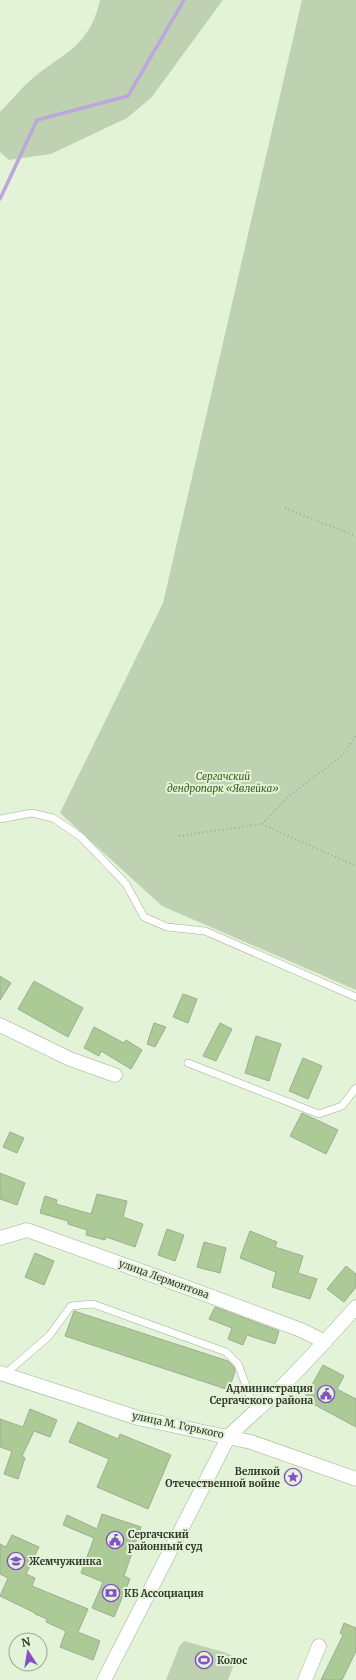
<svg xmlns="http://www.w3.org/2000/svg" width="356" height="1680" font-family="Merriweather,serif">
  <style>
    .green { fill: #bed2b1 }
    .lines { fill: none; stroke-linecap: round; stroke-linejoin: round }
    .stream { stroke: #bba7de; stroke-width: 3.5 }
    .building { fill: #abca96; stroke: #9dad92 }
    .lane-casing { stroke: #a0b096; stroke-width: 8 }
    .street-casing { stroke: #a0b096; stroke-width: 15 }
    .path { stroke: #9eab96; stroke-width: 2; stroke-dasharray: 1 3; stroke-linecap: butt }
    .lane { stroke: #fff; stroke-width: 7 }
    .street { stroke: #fff; stroke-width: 14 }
    .labels { text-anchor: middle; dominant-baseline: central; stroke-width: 4; stroke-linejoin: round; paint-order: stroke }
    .park-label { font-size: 10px; font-style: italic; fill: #395d14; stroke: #e2f3d7 }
    .street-label { font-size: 10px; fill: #2e352a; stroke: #e2f3d7 }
    .poi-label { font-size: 10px; font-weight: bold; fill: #2e352a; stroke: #e2f3d7; text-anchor: start }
  </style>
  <rect width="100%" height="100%" fill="#e2f3d7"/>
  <path class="green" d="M100,0h123l-72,98 -24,20 -76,36 -42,6 -9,-8v-40c11,-11 22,-25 34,-35 33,-26 56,-32 66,-77z
    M302,0h54v990l-194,-84 -102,-93 103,-210z
    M184,1641l43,12 6,4 1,7 -6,16h-62l13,-33z"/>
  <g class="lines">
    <path class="stream" d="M0,199l37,-79 91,-24 56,-96"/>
  </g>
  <path class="building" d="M0,976l11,7 -11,17z
    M34,981l49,27 -15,29 -50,-28z
    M183,994l14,5 -9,24 -15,-6z
    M154,1023l12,4 -11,20 -8,-3z
    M220,1023l12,6 -16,32 -13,-5z
    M94,1027l30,16 2,-3 16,10 -11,19 -30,-18 -2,5 -15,-8z
    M256,1036l25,8 -12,37 -24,-8z
    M303,1058l19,8 -14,33 -19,-8z
    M302,1113l36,17 -12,24 -36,-18z
    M10,1132l14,6 -7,15 -14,-6z
    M0,1173l25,10 -8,22 -17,-6z
    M97,1194l30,7 -4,16 20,7 -8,23 -29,-10 -1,3 -19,-5 1,-5 -19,-6v-3l-28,-8 5,-17 12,4 -1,4 35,10z
    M167,1229l17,6 -9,26 -17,-6z
    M250,1231l27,11 -2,5 28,9 -5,17 19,6 -7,20 -38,-12 4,-15 -36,-14z
    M204,1242l22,6 -6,25 -23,-6z
    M35,1253l19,8 -10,24 -19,-8z
    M346,1266l10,8v13l-12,15 -17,-13z
    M215,1307l64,24 -4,13 -28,-9 -4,10 -15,-6 4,-11 -23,-9z
    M74,1311l154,50 6,6 1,4 -6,19 -164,-54z
    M323,1365l21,11 -7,13 19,10v28l-52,-28z
    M30,1409l27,11 -7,17 -16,-6 -12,25 3,2 -7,21 -14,-5 8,-23 -12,-4v-28l23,8z
    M78,1422l40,17 2,-5 51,21 -23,54 -51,-22 12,-28 -40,-17z
    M102,1514l39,13 -17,49 6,3 -16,38 -22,-9 11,-26 -22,-9 13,-35 -31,-13 4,-10 30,14z
    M12,1535l27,12 -13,27 9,4 -3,8 56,23 -10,23 22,9 -7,19 -33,-13 6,-16 -20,-9 1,-3 -12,-5v-1l-35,-17 8,-18 -8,-4v-30l6,3z
    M344,1623l12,5v23l-14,29h-21l22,-45 -3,-2z"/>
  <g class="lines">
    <defs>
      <path id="lane" d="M0,819l32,-6 21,5 28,19 45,47 18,33 23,10 38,4 151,66
        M188,1063l131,51 23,-8 14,-18
        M5,1374l44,-38 22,-30 22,-2 133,48 12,12 17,46"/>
      <path id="street" d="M0,1025l70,34 45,16
        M0,1238l27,-8 164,59 110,41 24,12
        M0,1373l138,45 113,24 105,37
        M104,1680l125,-244c13,-13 27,-25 40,-37 31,-29 59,-61 87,-92
        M305,1680l14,-34"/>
    </defs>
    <use href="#lane" class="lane-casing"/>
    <use href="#street" class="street-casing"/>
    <path class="path" d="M285,508l71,28
      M262,824l28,-29 53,-40 13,-20
      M179,836l83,-12 94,42"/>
    <use href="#lane" class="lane"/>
    <use href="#street" class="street"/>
  </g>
  <defs>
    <symbol id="civic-ring" viewBox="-11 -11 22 22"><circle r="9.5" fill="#e2f3d7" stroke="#844fc7" stroke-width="1.5"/><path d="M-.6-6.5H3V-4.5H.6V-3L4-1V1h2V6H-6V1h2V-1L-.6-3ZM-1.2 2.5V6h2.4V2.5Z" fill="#844fc7"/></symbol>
    <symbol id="sight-ring" viewBox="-11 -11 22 22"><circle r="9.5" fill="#e2f3d7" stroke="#844fc7" stroke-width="1.5"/><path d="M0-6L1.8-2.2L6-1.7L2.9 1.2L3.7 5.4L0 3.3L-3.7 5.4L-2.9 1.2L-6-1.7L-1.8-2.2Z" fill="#844fc7"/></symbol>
    <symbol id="school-ring" viewBox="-11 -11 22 22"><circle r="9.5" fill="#e2f3d7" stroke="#844fc7" stroke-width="1.5"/><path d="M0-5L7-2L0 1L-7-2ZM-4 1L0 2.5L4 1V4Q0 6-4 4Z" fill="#844fc7"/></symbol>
    <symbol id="bank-ring" viewBox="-11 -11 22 22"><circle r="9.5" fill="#e2f3d7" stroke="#844fc7" stroke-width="1.5"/><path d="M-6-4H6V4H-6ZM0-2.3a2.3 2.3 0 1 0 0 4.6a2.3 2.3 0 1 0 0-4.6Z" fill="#844fc7"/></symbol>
    <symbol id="stadium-ring" viewBox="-11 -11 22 22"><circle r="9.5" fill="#e2f3d7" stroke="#844fc7" stroke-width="1.5"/><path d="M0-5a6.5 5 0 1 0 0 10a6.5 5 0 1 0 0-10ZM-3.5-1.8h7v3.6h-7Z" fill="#844fc7"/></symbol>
  </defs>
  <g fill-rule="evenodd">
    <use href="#civic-ring" x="316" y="1384" width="20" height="20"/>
    <use href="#sight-ring" x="283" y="1467" width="20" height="20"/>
    <use href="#civic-ring" x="105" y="1530" width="20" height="20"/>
    <use href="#school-ring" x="6" y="1551" width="20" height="20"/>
    <use href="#bank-ring" x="101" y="1583" width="20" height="20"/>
    <use href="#stadium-ring" x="194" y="1650" width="20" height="20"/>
  </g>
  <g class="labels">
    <g class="park-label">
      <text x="223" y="776">Сергачский<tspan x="223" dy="12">дендропарк «Явлейка»</tspan></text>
    </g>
    <g class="street-label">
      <text transform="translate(164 1279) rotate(20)">улица Лермонтова</text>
      <text transform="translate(178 1425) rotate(12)">улица М. Горького</text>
    </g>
    <g class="poi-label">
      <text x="313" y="1388" text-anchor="end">Администрация<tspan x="313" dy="12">Сергачского района</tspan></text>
      <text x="280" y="1471" text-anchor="end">Великой<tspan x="280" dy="12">Отечественной войне</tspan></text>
      <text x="128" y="1534">Сергачский<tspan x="128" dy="12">районный суд</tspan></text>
      <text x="29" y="1561">Жемчужинка</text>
      <text x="124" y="1593">КБ Ассоциация</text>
      <text x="217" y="1660">Колос</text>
    </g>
  </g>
  <g transform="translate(28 1652) rotate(348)"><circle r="19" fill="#e2f3d7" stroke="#9aa792"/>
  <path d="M0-3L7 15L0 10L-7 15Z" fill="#844fc7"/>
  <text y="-6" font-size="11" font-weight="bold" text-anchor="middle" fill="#2e352a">N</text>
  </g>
</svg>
